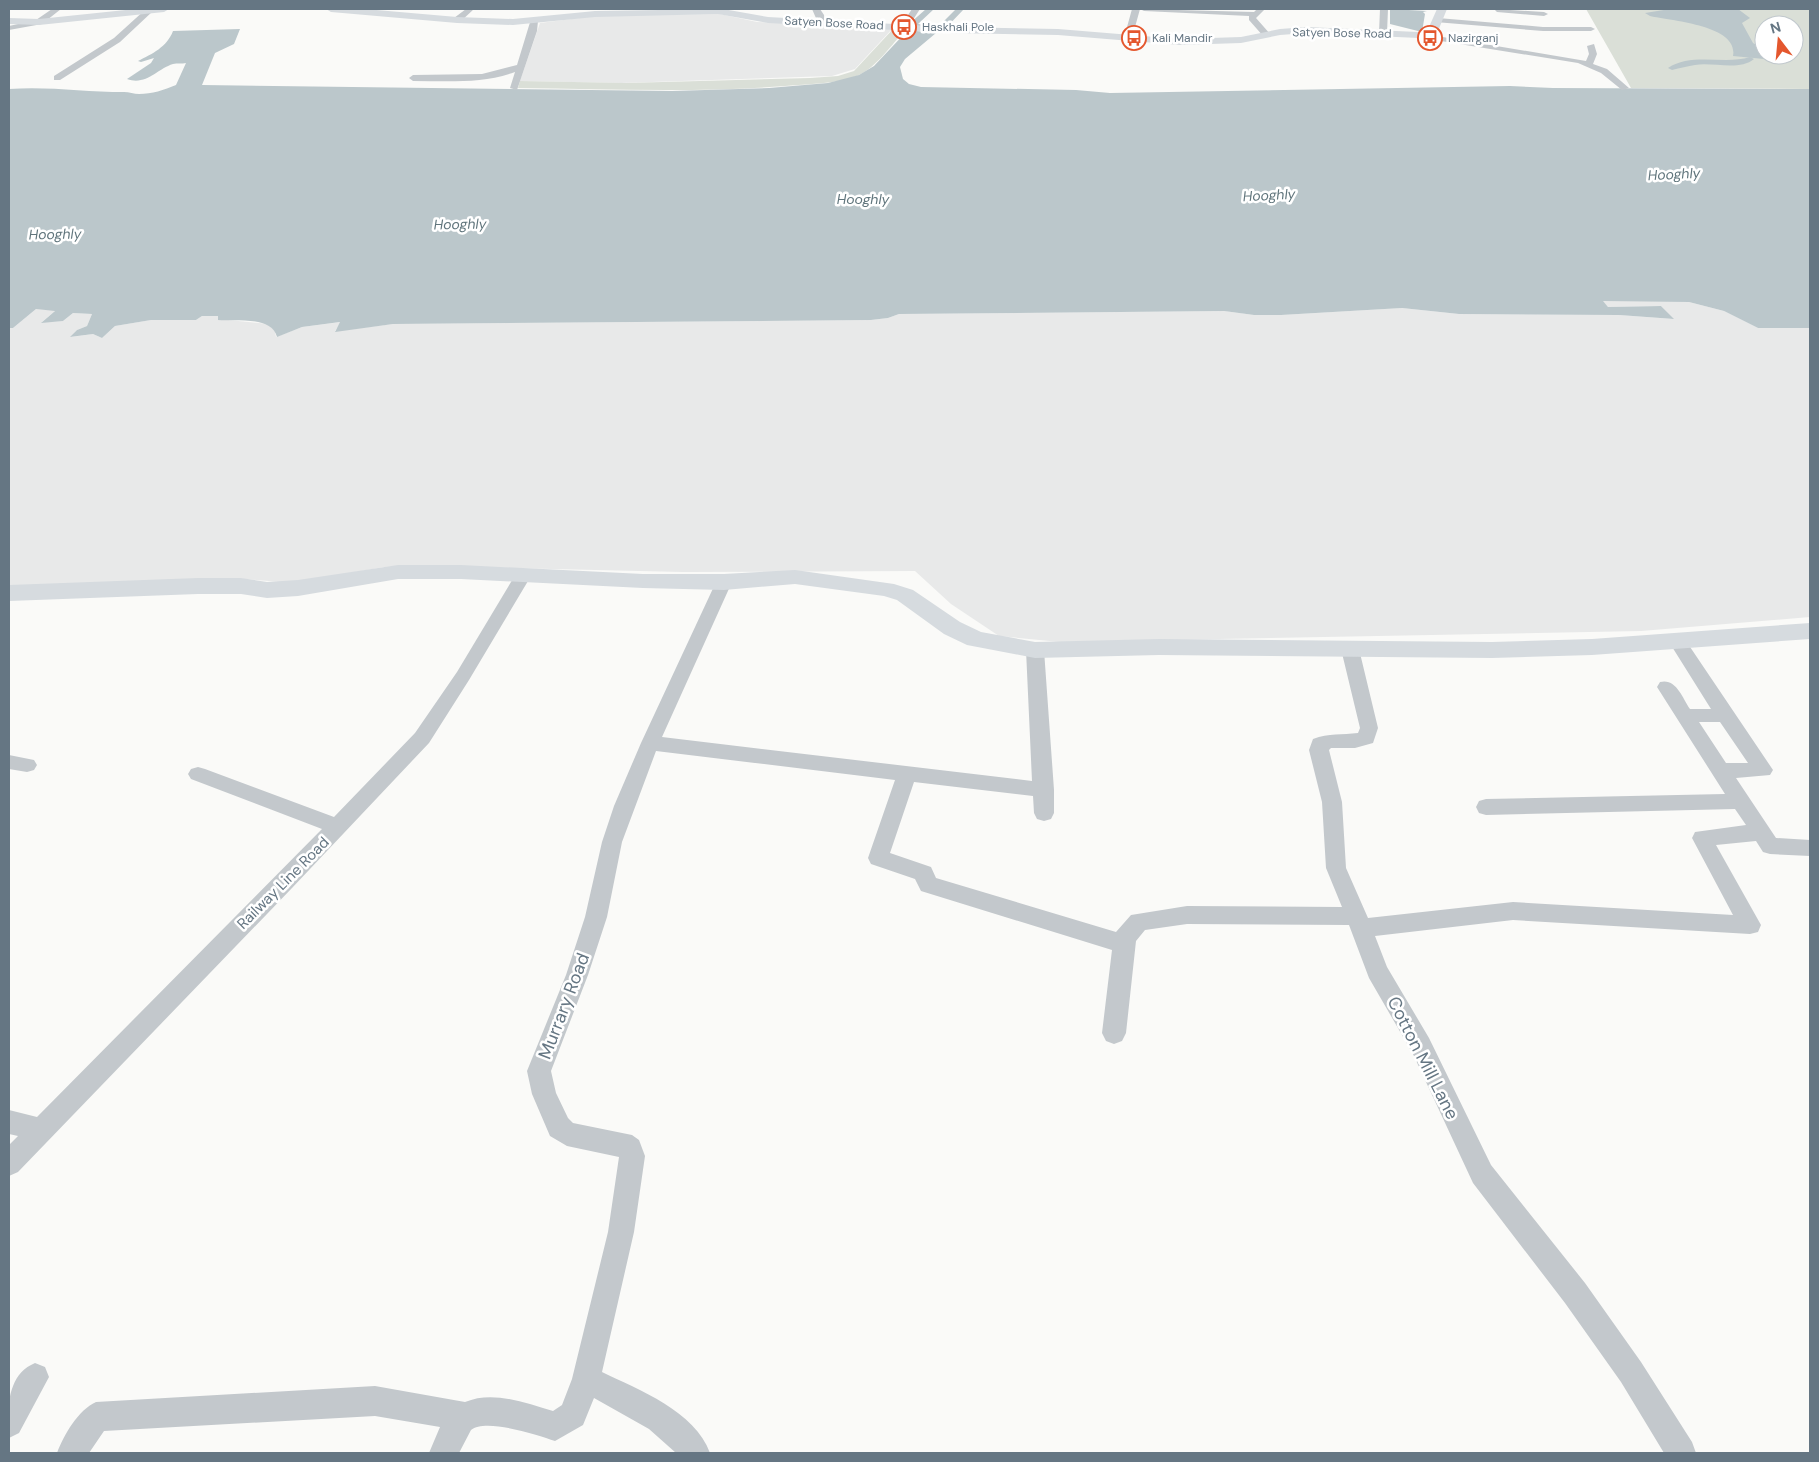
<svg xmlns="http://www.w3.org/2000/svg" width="1819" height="1462" font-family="'DM Sans',sans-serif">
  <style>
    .built { fill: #e8e9e9 }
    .green { fill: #dadfd7; fill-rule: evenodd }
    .water { fill: #bbc7cb }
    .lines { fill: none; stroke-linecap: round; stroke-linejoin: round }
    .canal { fill: #bbc7cb; fill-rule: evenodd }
    .street { fill: #c3c8cc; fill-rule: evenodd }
    .secondary { fill: #d6dbdf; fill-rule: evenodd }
    .labels { text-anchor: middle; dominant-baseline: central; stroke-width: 5; stroke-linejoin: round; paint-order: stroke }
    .far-street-label { font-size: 12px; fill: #657683; stroke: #fff }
    .far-poi-label { font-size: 12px; fill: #657683; stroke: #fff; text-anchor: start }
    .far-water-label { font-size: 14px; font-style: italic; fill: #60757c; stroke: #fff }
    .street-label { font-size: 15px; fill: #657683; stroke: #fff }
    .near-street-label { font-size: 18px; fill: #657683; stroke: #fff }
  </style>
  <rect width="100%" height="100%" fill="#fafaf8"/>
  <path class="built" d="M720,14l37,8 136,6 -38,41 -23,7 -210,7 -102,-2 20,-58 63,-8z
    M1667,300l22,2 35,9 34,17h52v289l-169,14 -581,11 -61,-6 -48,-32 -36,-33 -232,1 -259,-6 -40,1 -92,16 -60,-5 -223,9v-259h4l23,-19 20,1 -14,12 21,-1 10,-8 19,1 -5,12 -10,4 -6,7 22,-3 9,4 13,-12 36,-6h45l6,-4h17l-1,3 50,5 7,7 1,6 26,-10 39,-5 -6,9 58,-7 478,-4 17,-2 11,-4 325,-3 30,4h27l121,-7 57,6 160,1 54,4 -12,-13 -53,1 -6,-6z"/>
  <path class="green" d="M1586,9h224v80l-179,-1zM1764,25h30v30h-30z
    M894,28l12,1c-14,15 -30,39 -49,47 -22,8 -49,8 -72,10 -88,7 -178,3 -267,2l2,-7 106,2 184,-5 28,-2 16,-5z"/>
  <path class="water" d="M1390,9l37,2 -4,1 2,2 -3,18 -32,-8z
    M1670,9h68l12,9 -8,5 11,20 11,7v5h3l-3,4 -31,-3c6,-31 -62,-35 -83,-40l-5,-3z
    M240,29l-6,15 -19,9 -13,32 470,6 97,-3 59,-5 31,-8 15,-9 34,-36 28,3 -31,26 -5,8 3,12 6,5 12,3 155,3 34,3 400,-7 43,2 257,1v239h-52l-34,-17 -35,-9 -86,-1 5,6 53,-1 13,13 -55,-4 -160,-1 -57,-6 -121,7h-27l-30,-4 -325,3 -11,4 -17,2 -478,4 -58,8 5,-10 -38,5 -25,10c-5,-21 -42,-16 -59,-17v-4h-16l-6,4h-45l-36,6 -13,12 -9,-4 -23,3 7,-7 10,-4 5,-12 -19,-1 -10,8 -22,2 14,-12 -19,-2 -23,19h-4v-239c38,-3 76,3 115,3 5,0 10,2 15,2 13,0 25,-4 37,-9l10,-22c-4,1 -9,0 -13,1 -16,5 -27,22 -46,15l24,-16 3,-5 -13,4 -3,-1c14,-7 29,-14 35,-30z"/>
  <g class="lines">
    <path class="canal" d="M926,9h8l-16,15 20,3 18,-18h8l-21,22 -34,-3v-4z
      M1750,57l4,2c-14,12 -41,3 -59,6 -7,1 -15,3 -23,5l-4,-2c23,-16 57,-3 82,-11z"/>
    <path class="street" d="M52,9h9l-19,15 -33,6v-4l27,-6z
      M146,9l7,2 -33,31 -60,38h-6v-4l60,-38z
      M466,9h8l-14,13h-6v-4z
      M812,9h8l4,6 1,10h-6z
      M912,9h8l-13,20h-6l-1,-2z
      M1132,9h8l-8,29 -4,2 -4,-2z
      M1140,9l114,3 3,-3h8l-9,9 15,17 -7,2 -15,-17v-4l-105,-5z
      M1380,9h8l-1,24 -4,2 -4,-2z
      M1494,9l50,3 4,2 -4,2 -47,-4z
      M1438,18l105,9h48l4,2 -4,2h-48l-108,-9v-4z
      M531,19l7,2 -1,10 -20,59 -7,-2 5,-16c-32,12 -68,9 -102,9l-4,-3 4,-3 69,-1 35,-9z
      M1419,33l167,28 3,-7 -2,-8 7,-2 3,10 -4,10 14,5 22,19 -7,2 -21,-17 -23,-10 -162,-26 -1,-2z
      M523,571l6,1 2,4 -62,104 -40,63 -137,145 -274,284 -9,4v-31l9,-9 -9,-2v-24l28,7 285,-288 -131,-50 -3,-5 3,-5 7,-2 7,2 129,48 81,-84 42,-61 60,-100z
      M724,577l6,1 2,4 -70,155 370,44 -6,-131 3,-4 6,-2 6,2 3,4 10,140v23l-3,6 -7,2 -7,-2 -3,-6 -1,-17 -119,-14 -24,71 41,14 5,11 180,54 15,-17 56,-9 155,1 -16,-39 -4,-66 -13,-52 4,-11c16,-6 29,-4 45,-6l2,-5 -19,-79 3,-4 6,-2 6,2 3,4 19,79 -5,15 -18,5h-24l-2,2 13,52 4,66 22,50 145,-16 220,13 -41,-77 3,-6 51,-7 -11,-16 -249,6 -7,-2 -3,-6 3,-6 7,-2 239,-5 -68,-107 3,-5c16,-4 22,15 30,27h21l-42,-67 3,-4 6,-2 6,2 89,132 -3,5 -34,3 40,60 34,2v16l-40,-2 -7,-2 -7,-11 -40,4 45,80 -3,7 -8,2 -237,-14 -138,16 12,31 42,71 62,127 94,118 56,79 51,80 4,11h-32l-43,-71 -56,-79 -92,-120 -60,-129 -44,-76 -20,-53 -162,-1 -42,6 -9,11 -10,92 -4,8 -8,3 -8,-3 -4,-8 10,-83 -191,-59 -6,-12 -44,-15 -3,-6 27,-78 -239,-29 -34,91 -15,75 -19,58 -37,96 5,22 12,25 5,5 59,12 7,5 6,16 -11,76 -32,140c37,18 93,39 108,81h-34l-27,-24 -55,-31 -11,27 -28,16c-18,-6 -69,-23 -84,-11l-12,23h-30l11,-26 -65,-11 -271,15 -15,22h-32c7,-18 21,-43 39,-51l279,-16 90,16c28,-12 60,1 88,9l9,-6 10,-26 36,-147 11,-75 -52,-11 -17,-10 -18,-42 -5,-23 39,-96 19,-58 17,-75 12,-36 27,-63 75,-161 2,-4zM1699,722h21l28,41h-22z
      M9,755l25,5 3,5 -3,5 -7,2 -18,-3z
      M35,1363l10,4 4,10 -30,56 -10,5c-2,-27 -3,-63 26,-75z"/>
    <path class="secondary" d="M135,9h34l-5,3 -125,13 -30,-1v-6l30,1z
      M326,9h39l92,8 56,2 82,-8 128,-2 45,8 180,10 110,2 122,10 61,-2 39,-8 27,-2 111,5 11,-5 8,-18h10l-9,22 -19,7 -112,-5 -27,2 -39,8 -61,2 -122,-10 -110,-2 -180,-10 -50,-9 -123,3 -82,8 -56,-2 -126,-11z
      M398,565h63l182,9h81l71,-4 99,14 19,6 47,32 21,10 54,10 124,-3 333,3 100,-3 218,-16v16l-218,16 -100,3 -333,-3 -124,3 -68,-13 -23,-11 -47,-34 -13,-4 -89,-12 -71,6 -81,-2 -182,-9h-63l-100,17 -31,2 -26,-4h-43l-189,7v-16l189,-7h43l26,4 31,-2z"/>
  </g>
  <defs>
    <symbol id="bus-ring" viewBox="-11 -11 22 22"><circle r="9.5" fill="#fff" stroke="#e4572e" stroke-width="1.5"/><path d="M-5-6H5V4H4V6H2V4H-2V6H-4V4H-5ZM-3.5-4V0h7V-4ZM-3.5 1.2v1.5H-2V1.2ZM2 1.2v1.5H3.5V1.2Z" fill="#e4572e"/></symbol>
  </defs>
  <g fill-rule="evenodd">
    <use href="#bus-ring" x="890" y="13" width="28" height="28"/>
    <use href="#bus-ring" x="1120" y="24" width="28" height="28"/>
    <use href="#bus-ring" x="1416" y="24" width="28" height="28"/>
  </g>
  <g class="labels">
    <g class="far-street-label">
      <text transform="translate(834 23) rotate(3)">Satyen Bose Road</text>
      <text transform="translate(1342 33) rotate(1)">Satyen Bose Road</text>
    </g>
    <g class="far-poi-label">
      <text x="922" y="27">Haskhali Pole</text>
      <text x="1152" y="38">Kali Mandir</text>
      <text x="1448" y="38">Nazirganj</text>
    </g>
    <g class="far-water-label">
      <text transform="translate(1674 174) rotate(-3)">Hooghly</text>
      <text transform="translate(1269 195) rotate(-3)">Hooghly</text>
      <text x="863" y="199">Hooghly</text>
      <text transform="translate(460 224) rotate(-1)">Hooghly</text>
      <text transform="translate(55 234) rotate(-1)">Hooghly</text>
    </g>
    <g class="street-label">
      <text transform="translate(283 883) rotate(-45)">Railway Line Road</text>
    </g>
    <g class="near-street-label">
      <text transform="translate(564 1006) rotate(-69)">Murrary Road</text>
      <text transform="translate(1423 1058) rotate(63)">Cotton Mill Lane</text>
    </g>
  </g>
  <rect width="1819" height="1462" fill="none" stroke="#657683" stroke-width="20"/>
  <g transform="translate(1779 40) rotate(344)"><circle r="24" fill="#ffffff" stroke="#c1c8cd"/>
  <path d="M0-4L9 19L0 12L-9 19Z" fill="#e4572e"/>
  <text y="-8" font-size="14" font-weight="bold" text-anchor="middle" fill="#657683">N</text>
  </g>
</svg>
